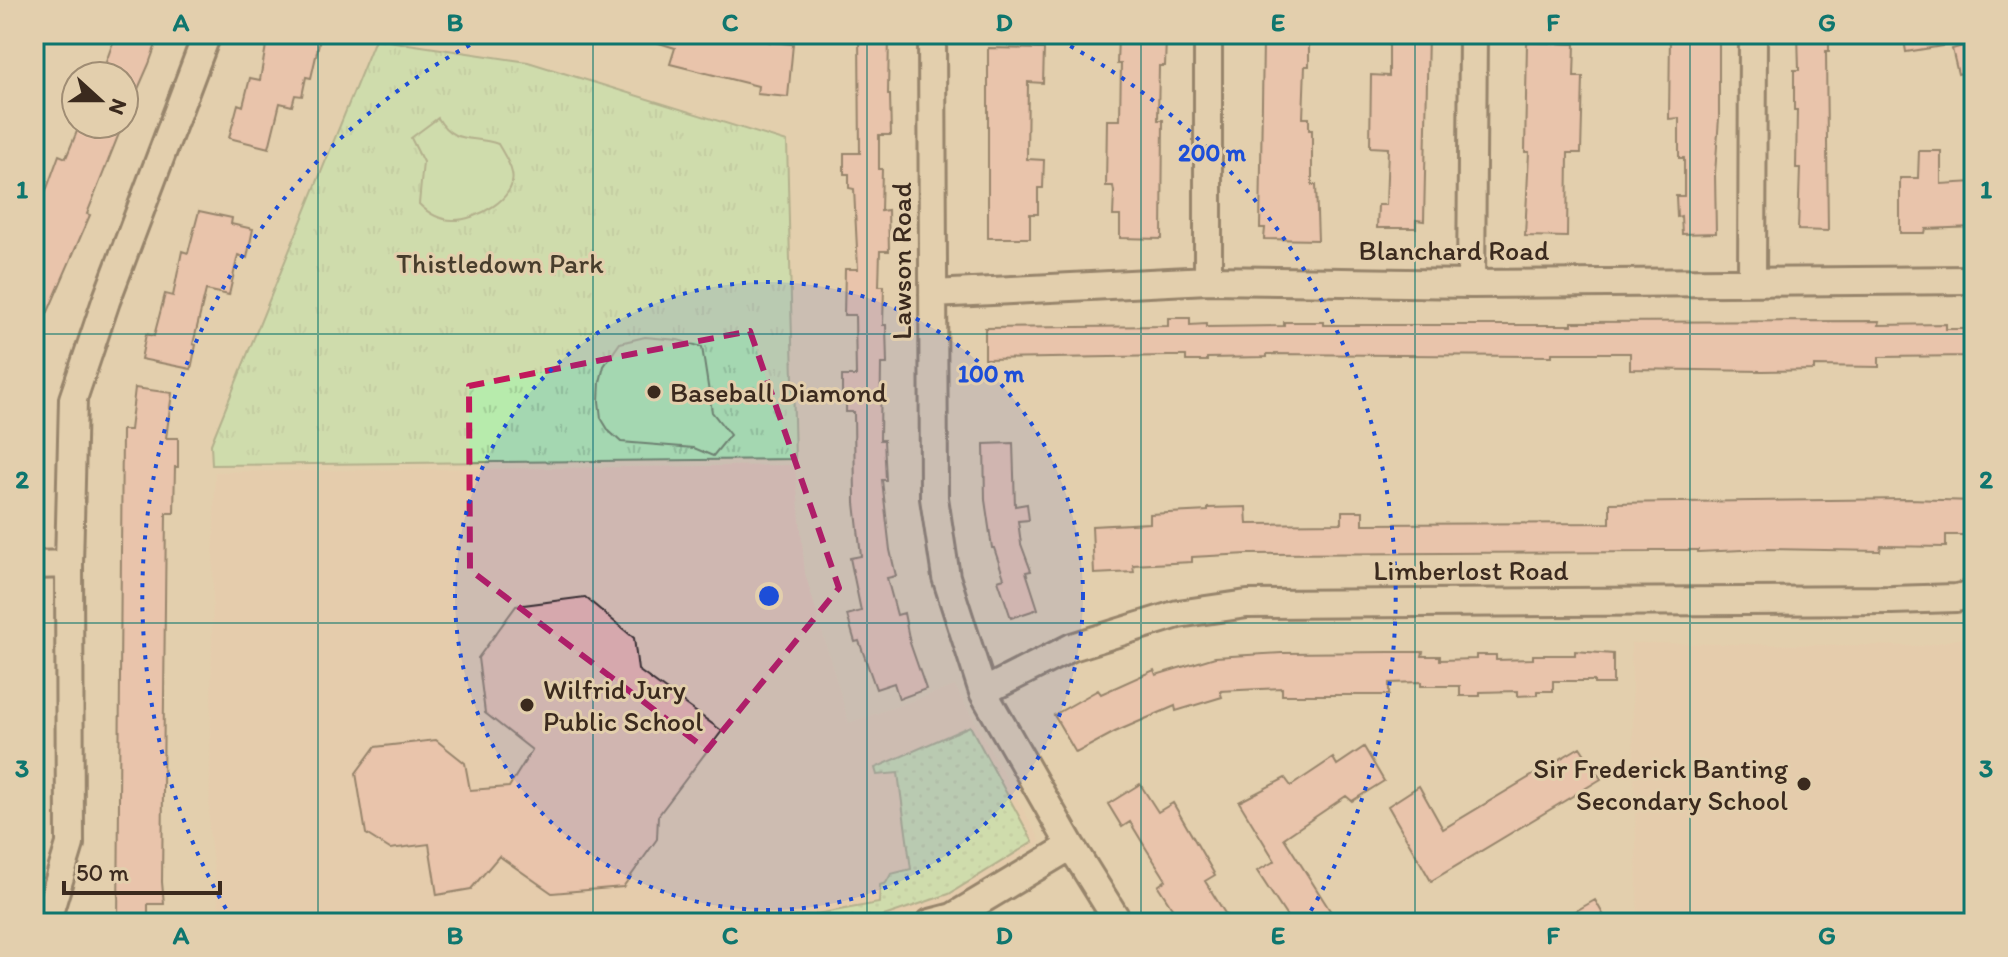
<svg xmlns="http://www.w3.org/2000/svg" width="2008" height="957" font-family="Itim,sans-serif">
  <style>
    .built { fill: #e7c7ac }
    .grass { fill: url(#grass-dots); stroke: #798a65; stroke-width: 2 }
    .park { fill: url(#park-tufts); stroke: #798a65; stroke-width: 2 }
    .pitch { fill: #b7ebac; stroke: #798a65; stroke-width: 2 }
    .building { fill: #efb5a8; stroke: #3b2a1e; stroke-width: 2 }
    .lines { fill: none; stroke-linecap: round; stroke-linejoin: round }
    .minor-casing { stroke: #3b2a1e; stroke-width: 32 }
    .minor { stroke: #e3cfad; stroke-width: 26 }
    .marked { fill: none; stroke: #c2185b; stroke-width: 6; stroke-dasharray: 16 10; stroke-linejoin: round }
    .grid { fill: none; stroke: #0f766e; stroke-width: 2; stroke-opacity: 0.55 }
    .ring { fill: none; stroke: #1d4ed8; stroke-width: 4; stroke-dasharray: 4 8 }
    .poi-dot { fill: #3b2a1e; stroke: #e3cfad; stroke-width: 3 }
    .labels { text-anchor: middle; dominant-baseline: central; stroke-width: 6; stroke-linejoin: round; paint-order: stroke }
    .street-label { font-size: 28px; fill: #3b2a1e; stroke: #e3cfad }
    .park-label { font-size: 28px; fill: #473d2c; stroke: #e3cfad }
    .poi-label { font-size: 28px; fill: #3b2a1e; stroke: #e3cfad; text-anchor: start }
    .centre { fill: #1d4ed8; stroke: #e3cfad; stroke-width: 4 }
    .ring-label { font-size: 24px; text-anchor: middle; font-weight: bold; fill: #1d4ed8; stroke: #e3cfad; stroke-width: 6; stroke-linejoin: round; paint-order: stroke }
    .neatline { fill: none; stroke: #0f766e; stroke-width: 3 }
    .grid-label { font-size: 26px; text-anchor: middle; font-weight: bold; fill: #0f766e }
  </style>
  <defs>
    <pattern id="grass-dots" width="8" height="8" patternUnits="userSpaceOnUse" patternTransform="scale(2)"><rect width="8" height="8" fill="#b7ebac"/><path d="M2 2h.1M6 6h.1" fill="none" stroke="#9eca94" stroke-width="1.8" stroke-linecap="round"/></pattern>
    <pattern id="park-tufts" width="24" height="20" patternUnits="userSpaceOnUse" patternTransform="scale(2)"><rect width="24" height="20" fill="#b7ebac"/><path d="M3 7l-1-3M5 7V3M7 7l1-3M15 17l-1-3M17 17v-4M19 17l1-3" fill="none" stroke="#9eca94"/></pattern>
  </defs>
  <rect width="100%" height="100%" fill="#e3cfad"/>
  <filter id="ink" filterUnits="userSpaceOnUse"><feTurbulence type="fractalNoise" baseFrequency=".0125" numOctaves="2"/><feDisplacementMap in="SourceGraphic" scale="16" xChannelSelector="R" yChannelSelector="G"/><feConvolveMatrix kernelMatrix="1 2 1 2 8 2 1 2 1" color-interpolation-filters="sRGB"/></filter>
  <g filter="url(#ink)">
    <path class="built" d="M795,465l10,108 44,150 106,-37 86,156 -89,59 -79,22h-51l-8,-8 -66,8h-527l-12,-93 6,-358z
      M1974,636v287h-336l-7,-280 291,3z"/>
    <path class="grass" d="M970,726l63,116 -84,52 -86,29h-37l-9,-9 62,-11 1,-18 6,-2 5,-9 20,-5 -13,-96 -21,2 -2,-7z"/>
    <path class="park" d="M375,39l153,23 259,80 8,317 -583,6 -1,-21z"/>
    <path class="pitch" d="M438,118c15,27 35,17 60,26 5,9 12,19 14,29 6,26 -38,48 -59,47 -14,0 -25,-7 -34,-16l4,-42 -12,-24z
      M645,337l33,3 24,7 10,65 18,23 -17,21 -19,-8 -73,-6 -12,-11 -8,-13 -2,-17 1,-19 4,-16 16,-23z"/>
    <path class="building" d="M116,34h40l-1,13 -6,17 -25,57v-45h-23z
      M268,34h53l-10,44 -5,-1 -4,19 -7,-1 -3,11 -12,-3 -11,45 -40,-10 9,-34 5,2 7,-28 10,2z
      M643,34h101l26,8 23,2 -5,53 -31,-3 1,-8 -88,-22 5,-16 -32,-10z
      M859,34l30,1 -1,60h2l1,40h-12v34h3l-1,42 7,-1 1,41h-9l-1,35h5l-1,39h3l1,39h-6l-1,76h4l2,40h-4l8,70 6,26 -9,2 10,37 7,-2 6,30 16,46 -27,10 -5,-16 -18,6 -17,-48 -4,1 -8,-27 14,-4 -11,-53 11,-2 -6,-53 -1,-91h-8v-13h-4v-23h14l-1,-61h-11l1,-46h13l-4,-80 -5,-1v-14h-5v-21h16z
      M1389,34h39l-4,187 -8,-1v8h-39l1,-23h8l2,-57 -18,-1 1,-72 18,1z
      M1670,34h49v84l-4,56 1,59 -34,1 -1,-18 -4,1 -1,-21h8v-38h-5v-40l-10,1z
      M1798,34h31v17h-3l2,180 -30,-1 2,-62h-4l1,-58h-3v-40h5z
      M1903,34h57l1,9 -55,9z
      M1118,37l48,2 -1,27h-6l-1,54h5l-1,119 -42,-1v-22h-7l1,-24 -1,-6h-7l1,-66h13l1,-56h-4z
      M1263,41h46v25h-4l-2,52h6v12h3v55h4l2,55 -54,-1 1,-11h-5z
      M1527,42l48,2 -1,33h9l-2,76h-13l-1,84 -42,-1 4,-84h-4z
      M1974,43v27l-16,4 -6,-25z
      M988,48l56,1 -1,34 -15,-1 -1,77 17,1 -1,28h-5v26h-8v24h-42z
      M80,124h22l18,7 -33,83 3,1 -56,129v-146l8,4 17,-47 7,3z
      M1919,151h22v33l33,-2v45l-48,2 -1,4h-25v-55h18z
      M199,211l33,7 -1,6 22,5 -6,29 -9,-3 -9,40 -23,-5 -13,54 3,1 -5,24 -50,-10 5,-25 8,2 11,-42 8,2 9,-45 6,2z
      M1168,318h22v7l16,-1v3l78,-1v-4h40v3h248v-3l308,-1 -1,4 67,-1v5h28v27l-95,1v10l-65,-1v4l-51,1 -133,-2v-16h-78v3l-285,-2v3l-60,1v3h-21v-5h-17l-184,3v-31l183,-2z
      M135,388l37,5 -6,45h12v29h-3l-1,46h-8l-4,369 2,22h-16v19h-30l4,-493h8z
      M1013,443l2,63 12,-2 2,16 -11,1 3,23 10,27 -5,1 12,37 -27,9 -13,-38 6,-2 -10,-30h-2l-7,-48 -1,-56z
      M1908,499l66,2v34h-28v12l-65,-1 -1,5 -115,-2 -67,3v-2h-48v2l-402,2 -56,3v5l-59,3 1,7 -40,2 -2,-48 58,-3v-9l58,-3v-3l38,-1 1,17 95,-1v-12h21v13l247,-1v-20z
      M585,597l49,41 4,32 84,61 -64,85 -1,23 -34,48 -71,6 -53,-37 -28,33 -34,6 -8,-51 -39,5 -24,-15 -10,-61 19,-26 61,-7 29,23 5,27 39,-3 23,-37 -47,-37 -7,-55 38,-52z
      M1575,651l38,3v30h-19v-3h-41v10h-16v4l-19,1v-5l-38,1v4h-20v-10h-39v-4l-32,1v12h-107v-7l-62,3 2,6 -46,14 -1,-5 -60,26 -39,21 -22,-38 44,-25 3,4 53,-24 2,5 59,-18 67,-4 108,-1h33l-1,4h18v4l36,-1v-4h20v5l37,-1v-4h42z
      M1364,747l20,34 -32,20 -6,-5 -62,42 54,85h-47l-34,-52 18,-10 -36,-59 46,-24 6,8 42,-28 4,7z
      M1580,747l21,32 -170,102 -43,-75 31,-20 24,43z
      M1140,784l18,28 15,-9 42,72 -10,6 26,42h-49l-24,-37 8,-6 -19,-30 -17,-28 -8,5 -14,-23z
      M1595,900l13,23h-53z"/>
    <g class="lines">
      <defs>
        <path id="minor" d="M932,34l2,464 12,79 37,115 88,154 48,77
          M1208,280v-246
          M1752,281l1,-247
          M1471,284l2,-250
          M933,294l275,-14 263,4 503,-4
          M34,565l35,-1
          M983,692l89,-45 106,-33 69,-10 645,-4 64,-2 18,-4
          M46,923l24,-79 -1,-280 4,-165 33,-98 101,-267
          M930,923l23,-6 118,-71"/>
      </defs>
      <use href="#minor" class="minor-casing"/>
      <use href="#minor" class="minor"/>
    </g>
  </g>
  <path d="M0 0H2008V957H0ZM750,331l89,257 -132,162 -237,-180 -1,-184z" fill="#e3cfad" fill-opacity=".55" fill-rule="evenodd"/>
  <path class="marked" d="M750,331l89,257 -132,162 -237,-180 -1,-184z"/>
  <path class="grid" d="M318,34v889M593,34v889M867,34v889M1141,34v889M1415,34v889M1690,34v889M34,334h1940M34,623h1940"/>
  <circle cx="769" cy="596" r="314" fill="#1d4ed8" fill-opacity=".12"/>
  <g class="ring">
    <circle cx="769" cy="596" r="314"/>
    <path d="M232 919A627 627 0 0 1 489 35M1049 35A627 627 0 0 1 1306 919"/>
  </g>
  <g class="poi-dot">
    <circle cx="654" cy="392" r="8"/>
    <circle cx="527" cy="705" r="8"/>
    <circle cx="1804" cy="784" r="8"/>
  </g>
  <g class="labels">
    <g class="street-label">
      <text x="1454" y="250">Blanchard Road</text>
      <text transform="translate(901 261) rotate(-90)">Lawson Road</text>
      <text x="1471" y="570">Limberlost Road</text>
    </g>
    <g class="park-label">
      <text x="500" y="263">Thistledown Park</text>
    </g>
    <g class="poi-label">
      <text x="670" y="392">Baseball Diamond</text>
      <text x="543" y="689">Wilfrid Jury<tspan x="543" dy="32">Public School</tspan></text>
      <text x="1788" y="768" text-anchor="end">Sir Frederick Banting<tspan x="1788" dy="32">Secondary School</tspan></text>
    </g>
  </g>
  <circle cx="769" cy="596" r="12" class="centre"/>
  <g class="ring-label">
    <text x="1212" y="161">200 m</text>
    <text x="991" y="382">100 m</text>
  </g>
  <rect width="2008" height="957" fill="none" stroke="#e3cfad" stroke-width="88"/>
  <g transform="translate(100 100) rotate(111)"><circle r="38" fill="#e3cfad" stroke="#a08d74" stroke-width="2"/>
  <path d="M0-6L14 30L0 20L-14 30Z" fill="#3b2a1e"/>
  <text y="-12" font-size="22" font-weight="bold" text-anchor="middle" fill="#3b2a1e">N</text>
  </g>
  <path d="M64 881v12h156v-12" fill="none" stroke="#3b2a1e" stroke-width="4"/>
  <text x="76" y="881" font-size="24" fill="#3b2a1e" stroke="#e3cfad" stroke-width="6" paint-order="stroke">50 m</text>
  <rect x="44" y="44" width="1920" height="869" class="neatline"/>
  <g class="grid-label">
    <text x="181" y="31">A</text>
    <text x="455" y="31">B</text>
    <text x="730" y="31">C</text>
    <text x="1004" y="31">D</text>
    <text x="1278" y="31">E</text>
    <text x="1553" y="31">F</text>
    <text x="1827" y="31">G</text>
    <text x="22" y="198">1</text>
    <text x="1986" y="198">1</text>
    <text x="22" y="488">2</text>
    <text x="1986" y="488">2</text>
    <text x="22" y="777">3</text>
    <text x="1986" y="777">3</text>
    <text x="181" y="944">A</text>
    <text x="455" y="944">B</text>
    <text x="730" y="944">C</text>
    <text x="1004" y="944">D</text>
    <text x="1278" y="944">E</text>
    <text x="1553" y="944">F</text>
    <text x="1827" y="944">G</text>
  </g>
</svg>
